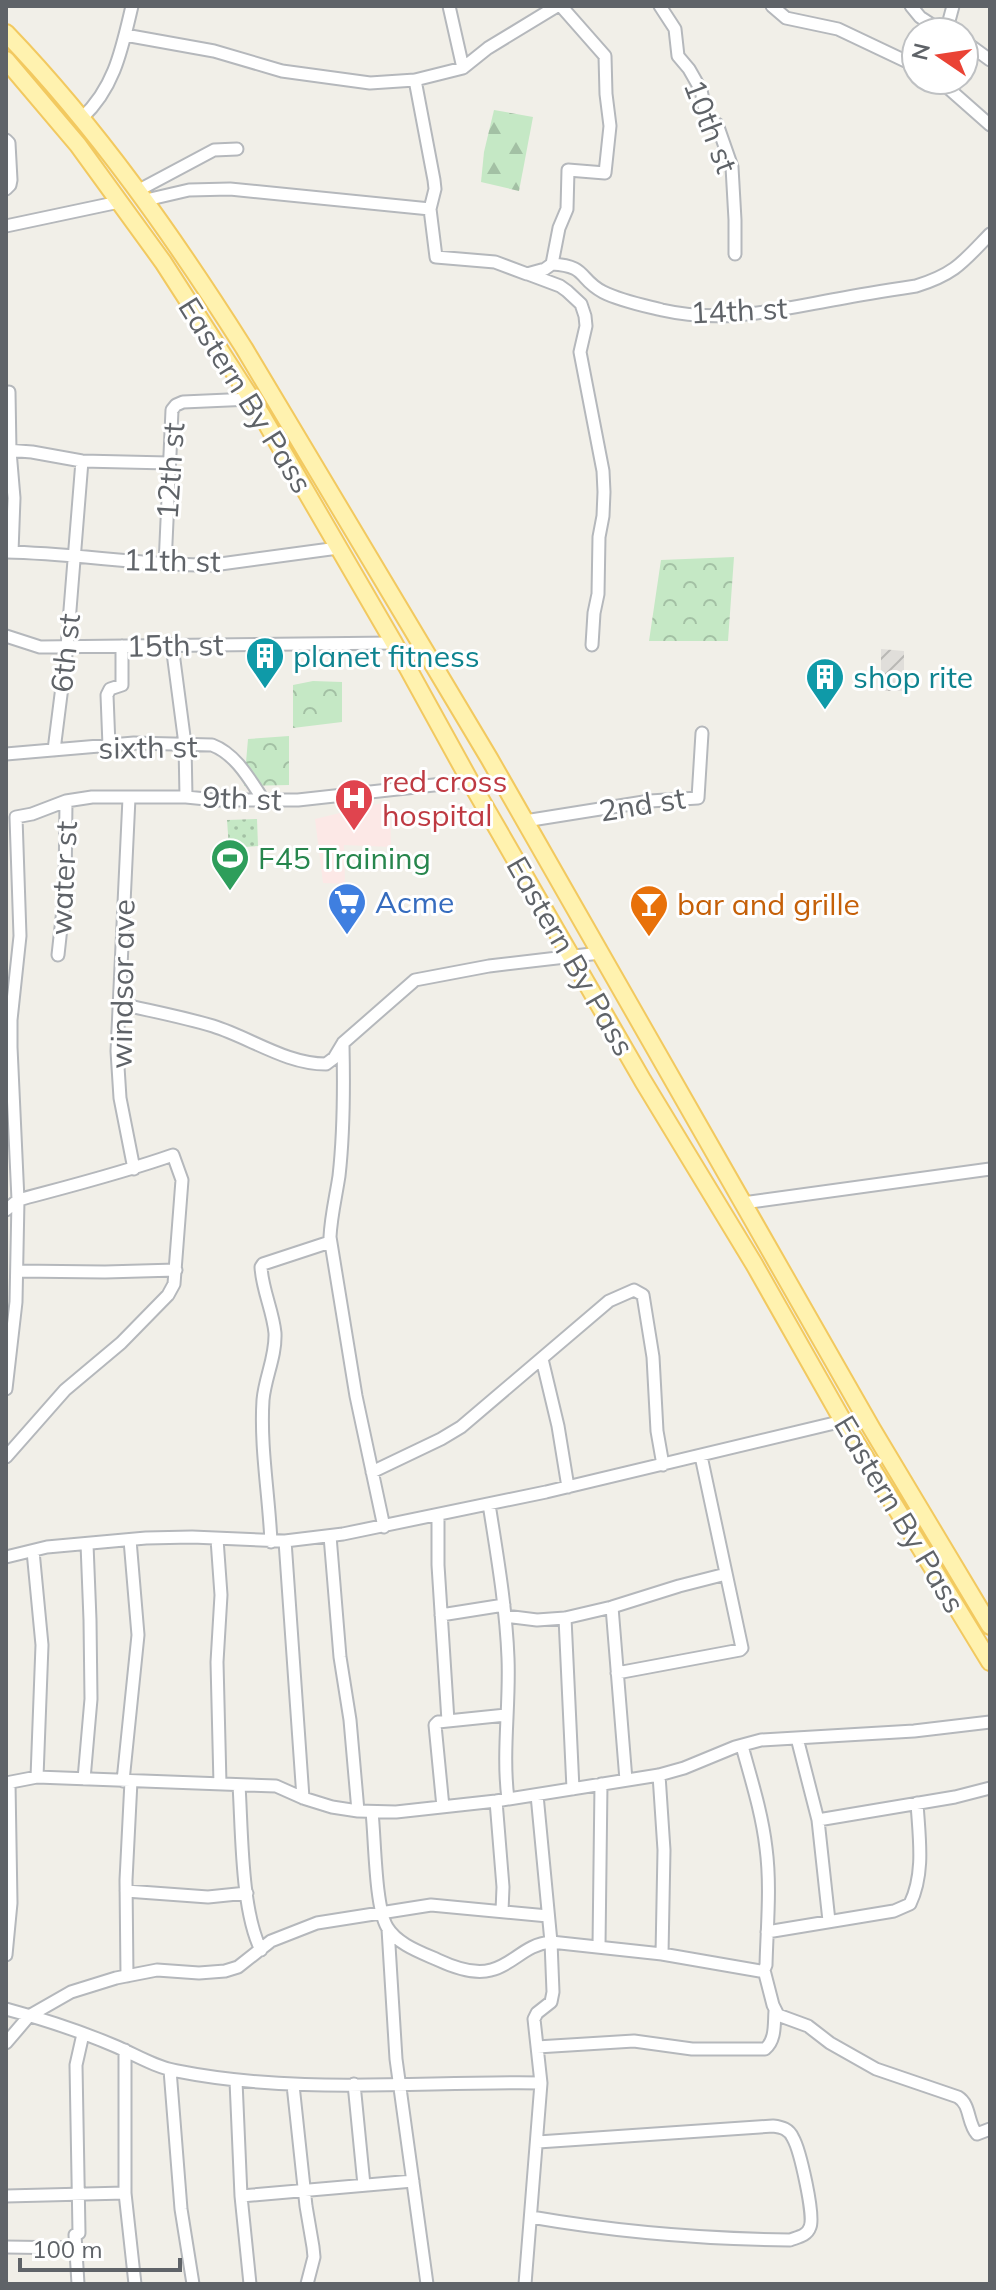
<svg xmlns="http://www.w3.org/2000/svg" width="996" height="2290" font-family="Mulish,sans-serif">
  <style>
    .industrial { fill: url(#industrial-furrows) }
    .medical { fill: #fce8e6 }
    .forest { fill: url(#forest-firs) }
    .park { fill: url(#park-crowns) }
    .garden { fill: url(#garden-dots) }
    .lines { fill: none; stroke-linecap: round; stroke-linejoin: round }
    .street-casing { stroke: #b5b8bc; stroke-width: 15 }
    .primary-casing { stroke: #f2c960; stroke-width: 20 }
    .street { stroke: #fff; stroke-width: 11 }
    .primary { stroke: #fff2af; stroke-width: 16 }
    .labels { text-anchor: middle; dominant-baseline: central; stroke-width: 6; stroke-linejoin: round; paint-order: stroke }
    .street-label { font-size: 30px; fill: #5f6368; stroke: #fff }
    .culture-label { font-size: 30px; fill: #0d838f; stroke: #fff; text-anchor: start }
    .health-label { font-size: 30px; fill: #be3a42; stroke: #fff; text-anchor: start }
    .leisure-label { font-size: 30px; fill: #27864d; stroke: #fff; text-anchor: start }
    .shop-label { font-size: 30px; fill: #366cbe; stroke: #fff; text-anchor: start }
    .food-label { font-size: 30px; fill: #c56008; stroke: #fff; text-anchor: start }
  </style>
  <defs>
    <pattern id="industrial-furrows" width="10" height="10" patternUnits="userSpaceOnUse" patternTransform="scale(2)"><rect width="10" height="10" fill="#e0deda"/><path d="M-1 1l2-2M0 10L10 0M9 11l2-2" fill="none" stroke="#b9b8b5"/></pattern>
    <pattern id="forest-firs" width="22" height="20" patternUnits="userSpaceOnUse" patternTransform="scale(2)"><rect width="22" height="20" fill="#c5e8c5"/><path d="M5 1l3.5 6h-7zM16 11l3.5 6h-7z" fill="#a3c0a4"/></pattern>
    <pattern id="park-crowns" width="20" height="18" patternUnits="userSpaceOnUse" patternTransform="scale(2)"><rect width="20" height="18" fill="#c5e8c5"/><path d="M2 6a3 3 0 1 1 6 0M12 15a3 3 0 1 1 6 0" fill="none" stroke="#a3c0a4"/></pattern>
    <pattern id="garden-dots" width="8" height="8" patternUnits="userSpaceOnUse" patternTransform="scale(2)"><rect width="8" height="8" fill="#c5e8c5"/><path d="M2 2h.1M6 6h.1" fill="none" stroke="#a3c0a4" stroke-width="1.8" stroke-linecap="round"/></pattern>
  </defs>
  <rect width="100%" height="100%" fill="#f1efe8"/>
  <path class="industrial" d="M881,649l23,2v40h-23z"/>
  <path class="medical" d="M390,801l1,46 -47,-2 1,39 -22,-1 -8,-64z"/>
  <path class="forest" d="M494,110l39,7 -14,74 -38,-9 3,-30z"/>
  <path class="park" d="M734,557l-6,84h-79l12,-81z
    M313,681l29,1v40l-49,6v-43z
    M289,736v49l-45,1 4,-47z"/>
  <path class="garden" d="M257,819l1,27 -29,2 -2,-28z"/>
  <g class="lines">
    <defs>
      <path id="street" d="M449,6l14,62
        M660,6l15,23 3,27 11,13 12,21 6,30 10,4 15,43 3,53v34
        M772,6l14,12 52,11 78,37
        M911,6l9,11 23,15
        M946,32l7,-26
        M125,35l89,16 68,20 88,12 45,-3 48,-12 25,-20 69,-42
        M964,41l26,19
        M415,80l19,100 1,9 -5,20
        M939,80l51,45
        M82,118c33,-31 40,-70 50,-112
        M6,140l3,3 2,37 -1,5 -4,4
        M139,190l75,-40 23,-1
        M146,200l43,-10 41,-1 200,20 6,48 59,5 32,12 18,-5 7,-5c36,2 26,15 51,28 18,9 39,13 59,18 62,14 115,0 176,-11 26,-5 52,-9 78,-13 39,-12 47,-24 74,-52
        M6,226l113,-24
        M552,264l7,-36 8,-19 1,-39 37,3 5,-47 -4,-32 -1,-38 -44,-50
        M528,274l32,12 7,5 14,13 4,12 1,10 -6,26 23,119 1,21 -1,24 -4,21 -1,57 -4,19 -2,32
        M9,392l1,59 4,47 -2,54
        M6,450l26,2 50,9 86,2
        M6,552c69,1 138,14 207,13l125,-17
        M165,565l7,-155 4,-5 7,-3 68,-3
        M6,636l34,11 354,-4
        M172,645l13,99 1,53
        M109,746l-2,-51 3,-6 12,-4v-39
        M54,750l13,-103 15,-186
        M6,754l128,-11 78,2c24,9 38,35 52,56
        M129,798l-12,253 3,47 14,71
        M525,821l125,-20 48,-3 4,-65
        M58,955l7,-64 1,-90
        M121,1004c30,7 62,13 92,22 38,12 73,38 113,38l8,-6 9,-15 72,-63 74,-14 111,-13
        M343,1045c1,44 1,87 -4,131 -3,20 -8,40 -9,61l26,159 28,131
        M743,1203l247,-34
        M6,1210l12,-10c52,-14 104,-27 155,-45l9,25 -8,104 -6,11 -47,48 -56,47 -59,67
        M17,1271l88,1 71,-2
        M542,1359l16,67 10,61
        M6,1389l10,-87 2,-102 -7,-153v-27l9,-84 -4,-119 16,-3 34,-13 26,-4h94l30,3h82l172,-19
        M372,1472l69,-33 20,-12 148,-126 25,-11 9,5 10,62 4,74 6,34
        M489,1504c8,51 17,102 19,154 2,47 -6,94 0,141
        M438,1516v49l10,156
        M330,1536l10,121 10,63 8,91
        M217,1539l4,56 -4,67 3,122
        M285,1541l18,257
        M271,1542c-2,-47 -11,-95 -8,-142 2,-23 13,-43 12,-67 -2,-22 -13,-44 -14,-66l2,-3 67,-22
        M33,1551l9,94 -5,132
        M6,1557l41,-10 99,-9 46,-1 93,4 58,-7 203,-42 297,-71
        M612,1607l14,173
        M441,1615l63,-10
        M505,1616l32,4 28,-2 47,-11 67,-21 47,-12
        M565,1618l8,171
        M617,1673l123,-23 2,-2 -41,-192
        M797,1738l21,82 11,101
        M659,1775l5,75 -2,104
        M84,1779l7,-80 -1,-79 -3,-76
        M123,1781l15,-146 -8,-95
        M6,1783l31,-6 239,9 27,12 29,9 26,4 38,1 100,-11 163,-26 25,-7 51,-21 26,-7 153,-9 76,-9
        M239,1785c3,47 2,125 22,165
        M496,1801l7,86 -1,24
        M443,1807l-8,-82 3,-3 68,-7
        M372,1812c3,27 3,94 15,115 10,17 33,25 51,33 15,7 36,15 53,10 22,-5 34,-26 60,-28l111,12 98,17 4,-1 2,-5c1,-39 5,-79 0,-117 -4,-35 -15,-69 -24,-102
        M818,1820l137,-23 35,-9
        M126,1891l82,6 39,-4
        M388,1929l8,130 31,225
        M767,1932l127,-21 16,-7c15,-31 9,-67 7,-101
        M599,1946l2,-162
        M6,1955l5,-52 -2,-120
        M764,1970l9,35 5,10 30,11 22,17 46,26 82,28c13,8 9,26 19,37l13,-5
        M127,1976l-1,-96 5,-99
        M6,2009c37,10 74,22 109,37 21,9 40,21 62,25 120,24 243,10 364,12
        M6,2043l23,-27 42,-24 45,-14 41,-8 42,3 26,-2 13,-4 33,-26 46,-18 114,-18 117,11
        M537,2047l97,-6 58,8h73c11,-9 9,-25 10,-38
        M125,2050v143l10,91
        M170,2070l11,139 12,75
        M236,2081l5,115 9,88
        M354,2084l10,101
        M293,2085l13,121 7,41 1,10 -7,27
        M6,2196l119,-3
        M241,2196l172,-15
        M531,2217c86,15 172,22 259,23 8,-3 17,-4 20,-13 5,-11 -10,-77 -17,-89 -4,-9 -11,-11 -20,-12l-235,16
        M6,2247l68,1
        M78,2284l-3,-49 4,-2 -3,-168 7,-31
        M525,2284l16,-201 -7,-64 3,-6 14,-11 2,-10 -2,-50 -14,-147"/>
      <path id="primary" d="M6,33c92,96 167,203 238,315l245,410 383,671 118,197
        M6,60l72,85 85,117 98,152 133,229 76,138 173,300 111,183 89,157 147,241"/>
    </defs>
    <use href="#street" class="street-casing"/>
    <use href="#primary" class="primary-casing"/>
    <use href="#street" class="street"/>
    <use href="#primary" class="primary"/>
  </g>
  <defs>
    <symbol id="building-pin" viewBox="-11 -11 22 30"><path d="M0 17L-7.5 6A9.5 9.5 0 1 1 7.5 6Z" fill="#0f9aa8" stroke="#fff"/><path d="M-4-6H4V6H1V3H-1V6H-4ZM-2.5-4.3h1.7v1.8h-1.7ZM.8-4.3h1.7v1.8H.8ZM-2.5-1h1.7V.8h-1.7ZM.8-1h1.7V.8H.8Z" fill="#fff"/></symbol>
    <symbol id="hospital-pin" viewBox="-11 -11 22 30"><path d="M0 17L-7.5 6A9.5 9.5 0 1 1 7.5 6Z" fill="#e0444e" stroke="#fff"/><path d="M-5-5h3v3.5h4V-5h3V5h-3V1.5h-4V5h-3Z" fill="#fff"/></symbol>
    <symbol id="stadium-pin" viewBox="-11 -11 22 30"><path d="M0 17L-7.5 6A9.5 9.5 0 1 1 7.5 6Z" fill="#2e9e5b" stroke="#fff"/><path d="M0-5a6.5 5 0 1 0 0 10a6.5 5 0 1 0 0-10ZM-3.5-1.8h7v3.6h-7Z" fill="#fff"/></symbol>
    <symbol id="supermarket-pin" viewBox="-11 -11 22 30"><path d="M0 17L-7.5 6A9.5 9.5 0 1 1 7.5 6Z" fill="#3f7fe0" stroke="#fff"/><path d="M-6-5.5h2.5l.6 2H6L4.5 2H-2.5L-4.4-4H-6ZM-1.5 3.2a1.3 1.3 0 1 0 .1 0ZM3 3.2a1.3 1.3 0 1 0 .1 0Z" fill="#fff"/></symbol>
    <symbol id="bar-pin" viewBox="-11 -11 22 30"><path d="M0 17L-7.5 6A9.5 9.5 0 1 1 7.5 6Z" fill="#e8710a" stroke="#fff"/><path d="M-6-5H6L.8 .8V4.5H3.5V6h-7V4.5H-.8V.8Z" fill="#fff"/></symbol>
  </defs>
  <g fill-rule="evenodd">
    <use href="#building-pin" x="243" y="634" width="44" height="60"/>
    <use href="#building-pin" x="803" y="655" width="44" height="60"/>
    <use href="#hospital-pin" x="332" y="776" width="44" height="60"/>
    <use href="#stadium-pin" x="208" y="836" width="44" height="60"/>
    <use href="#supermarket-pin" x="325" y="880" width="44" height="60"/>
    <use href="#bar-pin" x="627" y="882" width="44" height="60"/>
  </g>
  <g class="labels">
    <g class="street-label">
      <text transform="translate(711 126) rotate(69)">10th st</text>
      <text transform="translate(739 310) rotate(-3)">14th st</text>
      <text transform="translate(246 395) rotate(58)">Eastern By Pass</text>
      <text transform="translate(170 471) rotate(-86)">12th st</text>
      <text transform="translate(172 560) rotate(1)">11th st</text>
      <text transform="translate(175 645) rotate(-1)">15th st</text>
      <text transform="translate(65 653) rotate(-84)">6th st</text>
      <text transform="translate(148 747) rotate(-1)">sixth st</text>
      <text transform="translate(242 798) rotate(2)">9th st</text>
      <text transform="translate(642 804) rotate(-9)">2nd st</text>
      <text transform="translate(63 878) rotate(-87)">water st</text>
      <text transform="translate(571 956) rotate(60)">Eastern By Pass</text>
      <text transform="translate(122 984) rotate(-89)">windsor ave</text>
      <text transform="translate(900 1514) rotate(59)">Eastern By Pass</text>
    </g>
    <g class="culture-label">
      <text x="293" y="656">planet fitness</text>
      <text x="853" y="677">shop rite</text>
    </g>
    <g class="health-label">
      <text x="382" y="781">red cross<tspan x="382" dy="34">hospital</tspan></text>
    </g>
    <g class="leisure-label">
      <text x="258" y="858">F45 Training</text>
    </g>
    <g class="shop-label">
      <text x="375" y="902">Acme</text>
    </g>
    <g class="food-label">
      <text x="677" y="904">bar and grille</text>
    </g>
  </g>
  <rect width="996" height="2290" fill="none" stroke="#5f6368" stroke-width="16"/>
  <g transform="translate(940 56) rotate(283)"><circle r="38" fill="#ffffff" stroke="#bfc1c3" stroke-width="2"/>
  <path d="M0-6L14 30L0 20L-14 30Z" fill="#ea4335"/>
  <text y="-12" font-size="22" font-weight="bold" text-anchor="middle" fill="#5f6368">N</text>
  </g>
  <path d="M20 2258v12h160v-12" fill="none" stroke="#5f6368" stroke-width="4"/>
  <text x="32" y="2258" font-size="24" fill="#5f6368" stroke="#ffffff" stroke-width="6" paint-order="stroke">100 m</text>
</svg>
